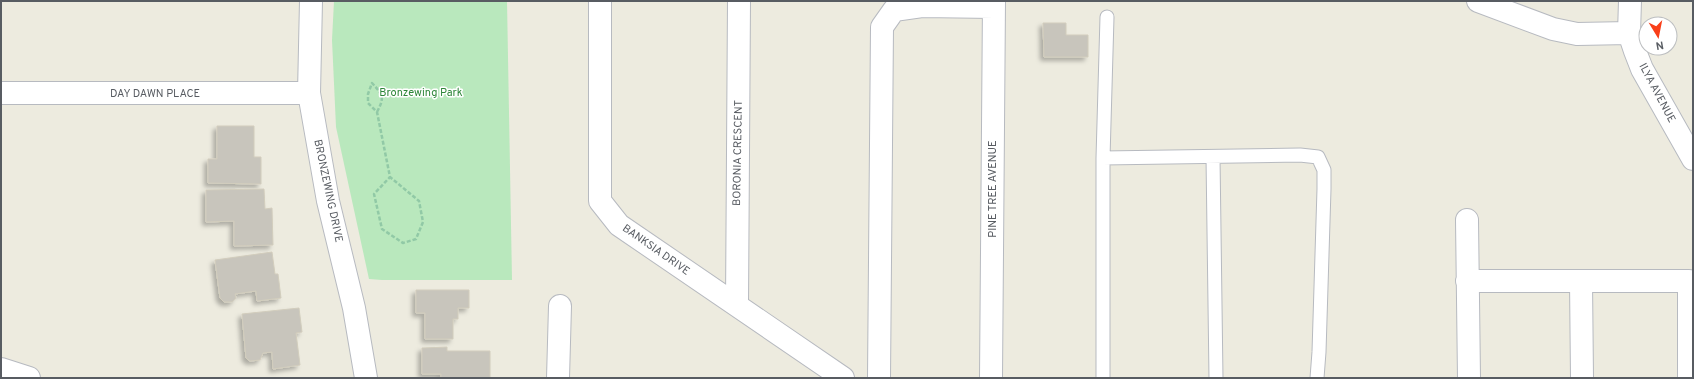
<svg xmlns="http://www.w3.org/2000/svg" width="1694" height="379" font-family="Overpass,sans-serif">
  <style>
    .green { fill: #b9e8bd }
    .building { fill: #c8c5bc; stroke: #d2cdbd; filter: url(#shadow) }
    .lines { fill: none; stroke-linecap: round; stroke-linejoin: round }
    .lane-casing { stroke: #b7bac0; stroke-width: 15 }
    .street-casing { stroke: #b7bac0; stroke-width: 24 }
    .path { stroke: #91c9a6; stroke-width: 2.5; stroke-dasharray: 4 2; stroke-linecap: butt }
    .lane { stroke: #fff; stroke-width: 13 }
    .street { stroke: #fff; stroke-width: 22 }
    .labels { text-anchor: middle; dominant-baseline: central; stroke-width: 3; stroke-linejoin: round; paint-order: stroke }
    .park-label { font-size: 11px; fill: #2d8638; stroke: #fff }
    .street-label { font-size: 11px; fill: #585c62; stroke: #fff }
  </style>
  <defs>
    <filter id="shadow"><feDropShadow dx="-3.5" dy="3.5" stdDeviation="2" flood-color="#0004"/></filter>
  </defs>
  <rect width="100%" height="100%" fill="#edebdf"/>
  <path class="green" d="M334,1h173l5,279h-130l-13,-1 -33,-152 -4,-87z"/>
  <path class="building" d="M1043,23h23v12h22v22h-44z
    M217,126h37v31h7v27l-53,-1v-24h9z
    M264,189l1,20 7,-1 1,37 -39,1v-25l-28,1v-32z
    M272,252l3,22h3l3,24 -24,3 -1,-10 -21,3 1,4 -4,4h-8l-4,-4 -5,-38z
    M416,290h53v18h-11v11h-5v20h-28v-26h-9z
    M299,308l3,24 -6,1 4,32 -27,4 -1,-17 -9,1 -3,7 -10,1 -4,-3 -4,-44z
    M447,347v4h43v27h-49v-4h-19v-26z"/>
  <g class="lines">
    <defs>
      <path id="lane" d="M1213,157l3,221
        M1103,158l197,-3 18,2 6,13v19l-5,163 -2,26
        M1103,378v-220l4,-141"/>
      <path id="street" d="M311,1l-2,92 19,108 26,107 12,70
        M600,1v200l19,24 224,153
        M1478,1l75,28 24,5 52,-1
        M1630,1l-1,32 6,18 7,18 51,90
        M1,93h308
        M1467,220l2,158
        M1467,281h222v97
        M1581,281l1,97
        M737,305l2,-304
        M1,369l28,9
        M558,378l2,-72
        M879,378l3,-351 12,-17 28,-4 72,1
        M991,378l3,-377"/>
    </defs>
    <use href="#lane" class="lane-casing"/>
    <use href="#street" class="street-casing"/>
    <path class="path" d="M377,112c8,-15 6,-17 -5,-29l-4,11v9l9,9 13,65 29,24 4,21 -7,17 -13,4 -21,-14 -8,-35 16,-17"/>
    <use href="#lane" class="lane"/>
    <use href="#street" class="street"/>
  </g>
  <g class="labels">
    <g class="park-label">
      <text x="421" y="93">Bronzewing Park</text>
    </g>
    <g class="street-label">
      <text transform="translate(1657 93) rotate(62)">ILYA AVENUE</text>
      <text x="155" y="94">DAY DAWN PLACE</text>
      <text transform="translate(738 153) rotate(-89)">BORONIA CRESCENT</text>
      <text transform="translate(993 189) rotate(-90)">PINE TREE AVENUE</text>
      <text transform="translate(328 191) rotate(78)">BRONZEWING DRIVE</text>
      <text transform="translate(656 250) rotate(35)">BANKSIA DRIVE</text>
    </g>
  </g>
  <rect width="1694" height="379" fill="none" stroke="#585c62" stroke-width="4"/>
  <g transform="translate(1658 36) rotate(170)"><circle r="19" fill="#ffffff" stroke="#bcbec0"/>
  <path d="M0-3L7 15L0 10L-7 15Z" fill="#f93f19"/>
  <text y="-6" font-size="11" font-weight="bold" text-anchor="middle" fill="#585c62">N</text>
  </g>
</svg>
